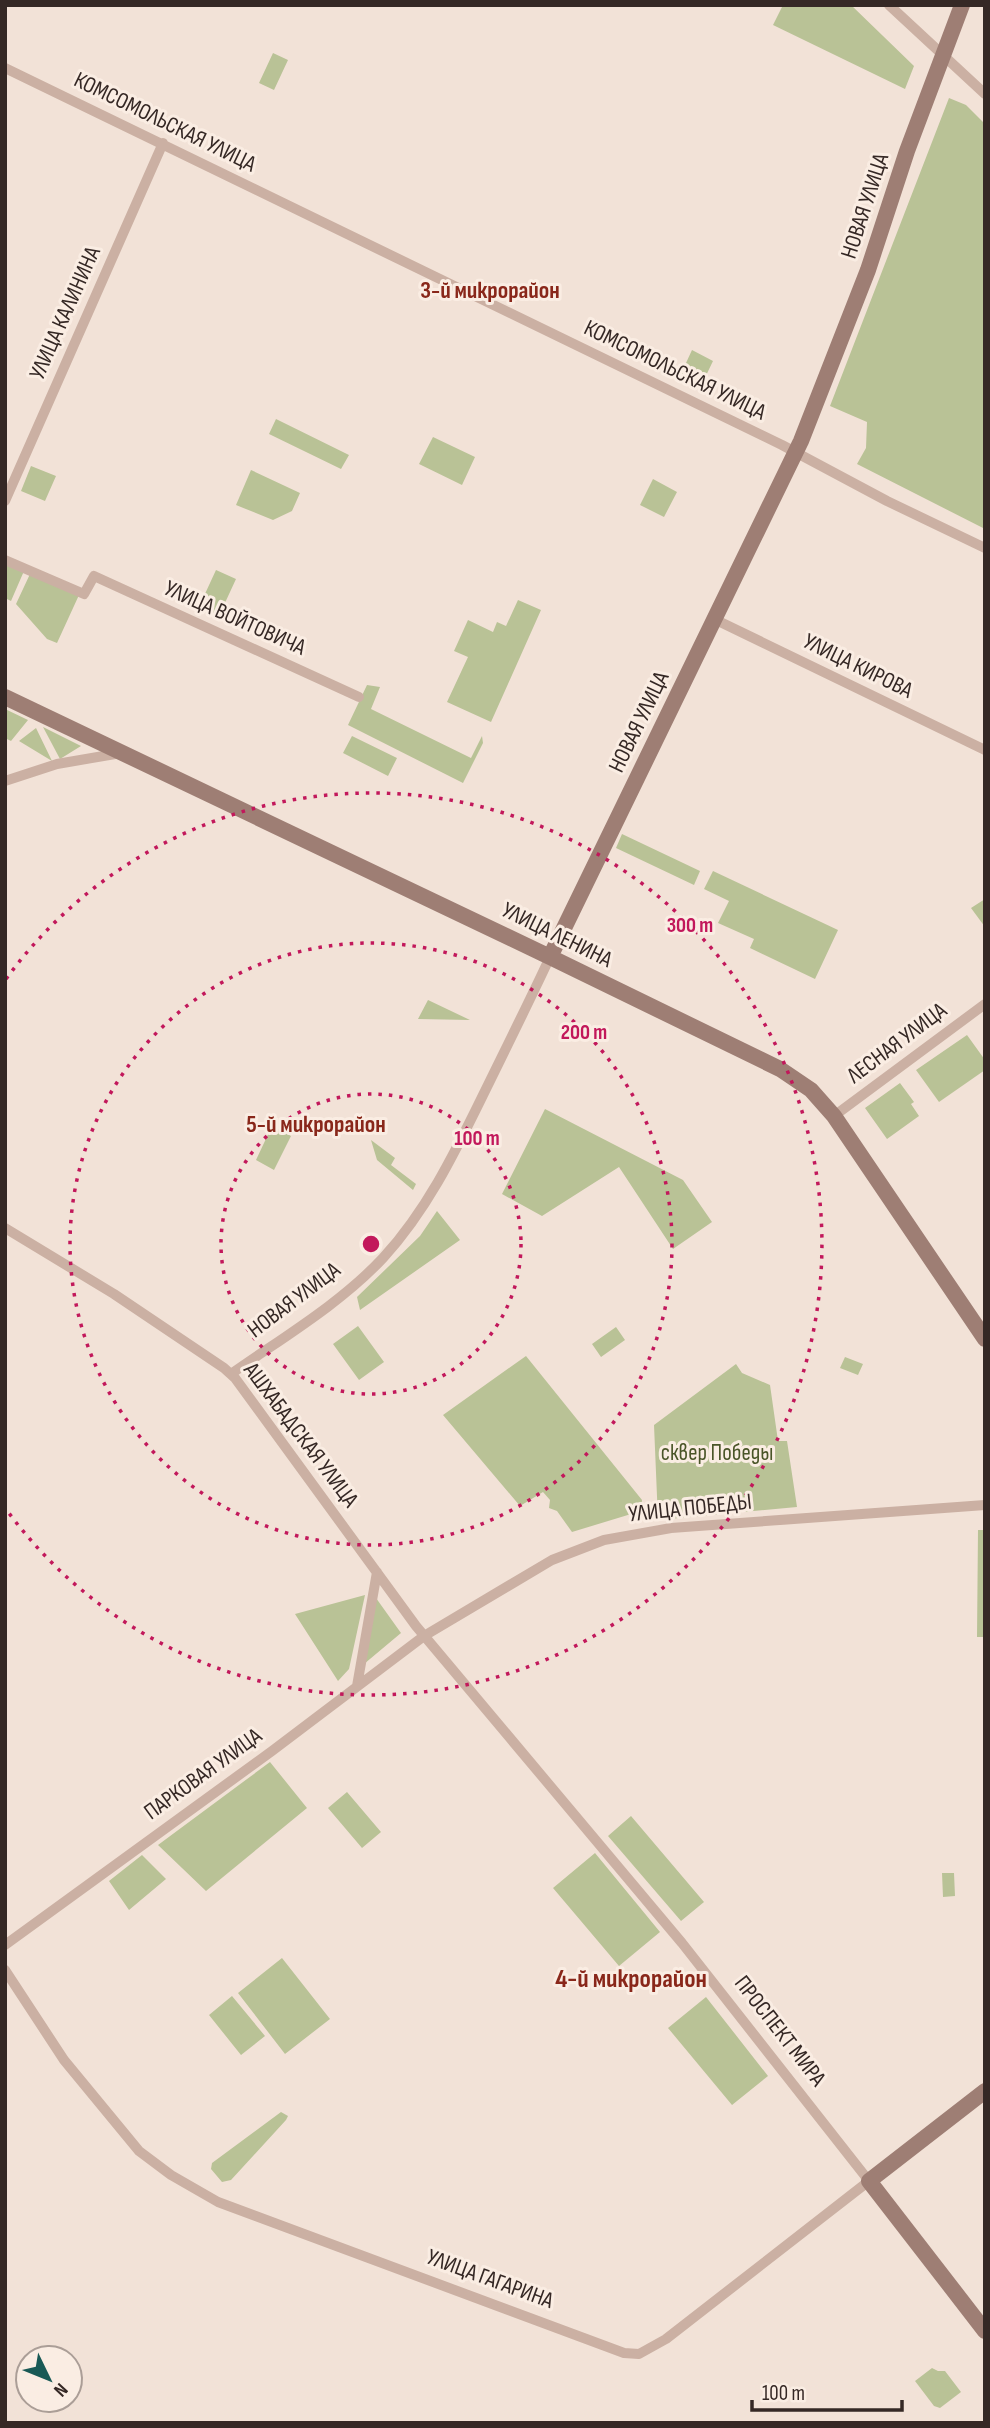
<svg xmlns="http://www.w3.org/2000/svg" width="990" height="2428" font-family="'Sofia Sans Condensed',sans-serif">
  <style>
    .green { fill: #b9c296 }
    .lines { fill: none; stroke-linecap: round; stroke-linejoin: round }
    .street { stroke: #cbb0a3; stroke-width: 10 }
    .secondary { stroke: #9e7e74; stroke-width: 16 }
    .ring { fill: none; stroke: #c2185b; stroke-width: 3.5; stroke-dasharray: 3.5 7 }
    .labels { text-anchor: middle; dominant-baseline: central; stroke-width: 6; stroke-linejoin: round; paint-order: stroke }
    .street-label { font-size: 23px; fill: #352825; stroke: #faede3 }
    .park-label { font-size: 23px; fill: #4a5528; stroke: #faede3 }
    .neighbourhood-label { font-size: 24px; font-weight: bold; fill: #89271a; stroke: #faede3 }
    .quarter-label { font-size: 26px; font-weight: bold; fill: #89271a; stroke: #faede3 }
    .centre { fill: #c2185b; stroke: #faede3; stroke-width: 3.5 }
    .ring-label { font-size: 21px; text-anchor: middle; font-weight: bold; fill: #c2185b; stroke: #faede3; stroke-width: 6; stroke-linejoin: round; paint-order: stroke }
  </style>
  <rect width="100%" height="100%" fill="#f2e2d7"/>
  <path class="green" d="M783,5h68l63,61 -9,23 -132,-64z
    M273,53l15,7 -14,30 -15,-7z
    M949,98l17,7 19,19v405l-128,-65 9,-16 1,-26 -37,-16z
    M692,350l21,11 -12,25 -21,-10z
    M276,419l73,36 -8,14 -72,-35z
    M433,437l42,20 -13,28 -43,-21z
    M31,466l25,10 -11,25 -24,-10z
    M251,470l49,23 -8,18 -19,9 -37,-15z
    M653,479l24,13 -13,25 -24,-12z
    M5,563l19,8 -13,30 -6,-3z
    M216,570l20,9 -18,39 -20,-9z
    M30,574l49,21 -22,48 -10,-4 -31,-35z
    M518,600l23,10 -50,112 -44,-20 21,-45 -14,-6 14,-31 25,12 4,-10 9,4z
    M367,685l13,2 -9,22 100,49 11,-22 1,7 -20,40 -115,-58z
    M5,709l23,11 -17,21 -6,-3z
    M43,727l38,19 -21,13z
    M36,728l16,33 -33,-20z
    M352,736l45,22 -9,18 -45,-23z
    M622,834l78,37 -6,14 -78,-37z
    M713,871l125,59 -23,49 -65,-31 4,-9 -36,-16 11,-22 -25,-12z
    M985,899v28l-14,-19z
    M428,1000l42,20 -52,-1z
    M967,1035l18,25v10l-46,32 -23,-32z
    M900,1083l14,19 -3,2 8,12 -32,23 -22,-31z
    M545,1109l138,71 29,42 -39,27 -54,-82 -77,49 -40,-22z
    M272,1126l19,10 -17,34 -18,-10z
    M371,1140l24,18 -4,7 25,19 -3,6 -36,-30z
    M437,1211l23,29 -100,70 -3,-13 63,-61z
    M358,1326l26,36 -25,18 -26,-36z
    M616,1327l9,13 -24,17 -9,-13z
    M526,1356l116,144 -1,11 -69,21 -15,-21 -8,-3 1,-8 -7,-8 -23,14 -77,-91z
    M845,1357l18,7 -5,11 -18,-7z
    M736,1364l6,9 28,12 8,56h9l10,66 -139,13 -4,-95z
    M978,1530h7v107h-8z
    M365,1595l-16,74 -11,12 -43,-67z
    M376,1598l25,35 -37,31z
    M270,1762l37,46 -101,83 -48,-46z
    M347,1792l34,40 -19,16 -34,-40z
    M631,1816l73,86 -23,19 -73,-85z
    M595,1853l65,79 -41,34 -66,-78z
    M142,1855l24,24 -37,31 -20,-29z
    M942,1873h12l1,23 -12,1z
    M282,1958l48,61 -45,35 -47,-61z
    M232,1996l33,40 -24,19 -32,-40z
    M706,1997l62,79 -36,29 -64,-77z
    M281,2112l7,4 -2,4 -55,60 -9,2 -11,-13 1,-6z
    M932,2368l6,3h7l16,21 -21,16 -6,-2 -19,-25z"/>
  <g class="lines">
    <path class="street" d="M889,5l96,89
      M5,68l777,377 105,56 98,47
      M5,501l158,-358
      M5,560l79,34 10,-18 265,121
      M714,619l271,131
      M5,781l52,-17 64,-11
      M834,1116l151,-112
      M5,1228l109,66 110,74 11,10 181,248 266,317 187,238 -203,158 -27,15 -15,-1 -406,-151 -47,-27 -32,-24 -75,-91 -59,-90
      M231,1374c51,-36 109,-70 152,-116 45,-49 73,-108 102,-167 22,-45 44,-89 65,-134
      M357,1686l20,-114
      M5,1945l267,-194 152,-115 128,-76 52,-20 67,-12 314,-23"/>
    <path class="secondary" d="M5,697l545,260 230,112 31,21 23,26 151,223
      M550,957l251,-516 67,-171 39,-119 55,-146
      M985,2091l-116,90 116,150"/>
  </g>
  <g class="ring">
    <circle cx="371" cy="1244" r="150"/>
    <circle cx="371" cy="1244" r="301"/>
    <path d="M6 979A451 451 0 1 1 6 1509"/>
  </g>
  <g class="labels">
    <g class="street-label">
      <text transform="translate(165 122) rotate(26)">КОМСОМОЛЬСКАЯ УЛИЦА</text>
      <text transform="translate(865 206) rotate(-72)">НОВАЯ УЛИЦА</text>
      <text transform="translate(65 313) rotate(-66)">УЛИЦА КАЛИНИНА</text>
      <text transform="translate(675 370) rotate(26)">КОМСОМОЛЬСКАЯ УЛИЦА</text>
      <text transform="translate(235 618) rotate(24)">УЛИЦА ВОЙТОВИЧА</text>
      <text transform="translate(858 666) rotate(26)">УЛИЦА КИРОВА</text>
      <text transform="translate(639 722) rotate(-64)">НОВАЯ УЛИЦА</text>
      <text transform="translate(557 935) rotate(26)">УЛИЦА ЛЕНИНА</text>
      <text transform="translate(897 1043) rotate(-37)">ЛЕСНАЯ УЛИЦА</text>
      <text transform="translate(294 1300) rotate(-37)">НОВАЯ УЛИЦА</text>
      <text transform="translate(301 1435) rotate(53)">АШХАБАДСКАЯ УЛИЦА</text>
      <text transform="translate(690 1508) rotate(-6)">УЛИЦА ПОБЕДЫ</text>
      <text transform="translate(203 1774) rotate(-36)">ПАРКОВАЯ УЛИЦА</text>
      <text transform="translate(780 2031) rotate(52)">ПРОСПЕКТ МИРА</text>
      <text transform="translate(490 2279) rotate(20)">УЛИЦА ГАГАРИНА</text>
    </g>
    <g class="park-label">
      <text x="717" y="1453">сквер Победы</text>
    </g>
    <g class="neighbourhood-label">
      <text x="490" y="290">3-й микрорайон</text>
      <text x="316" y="1124">5-й микрорайон</text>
    </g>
    <g class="quarter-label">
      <text x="631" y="1979">4-й микрорайон</text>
    </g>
  </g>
  <circle cx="371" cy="1244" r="10" class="centre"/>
  <g class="ring-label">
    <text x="690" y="932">300 m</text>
    <text x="584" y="1039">200 m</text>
    <text x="477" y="1145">100 m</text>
  </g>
  <rect width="990" height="2428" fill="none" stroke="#352825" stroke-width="14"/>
  <g transform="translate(49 2379) rotate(133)"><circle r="33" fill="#faede3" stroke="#ab9e97" stroke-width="2"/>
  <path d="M0-5L12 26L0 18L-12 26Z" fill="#195955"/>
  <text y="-10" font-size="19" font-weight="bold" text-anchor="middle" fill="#352825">N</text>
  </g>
  <path d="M752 2400v10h150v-10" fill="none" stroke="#352825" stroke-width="3.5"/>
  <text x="762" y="2400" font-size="21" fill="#352825" stroke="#faede3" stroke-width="5" paint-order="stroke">100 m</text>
</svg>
